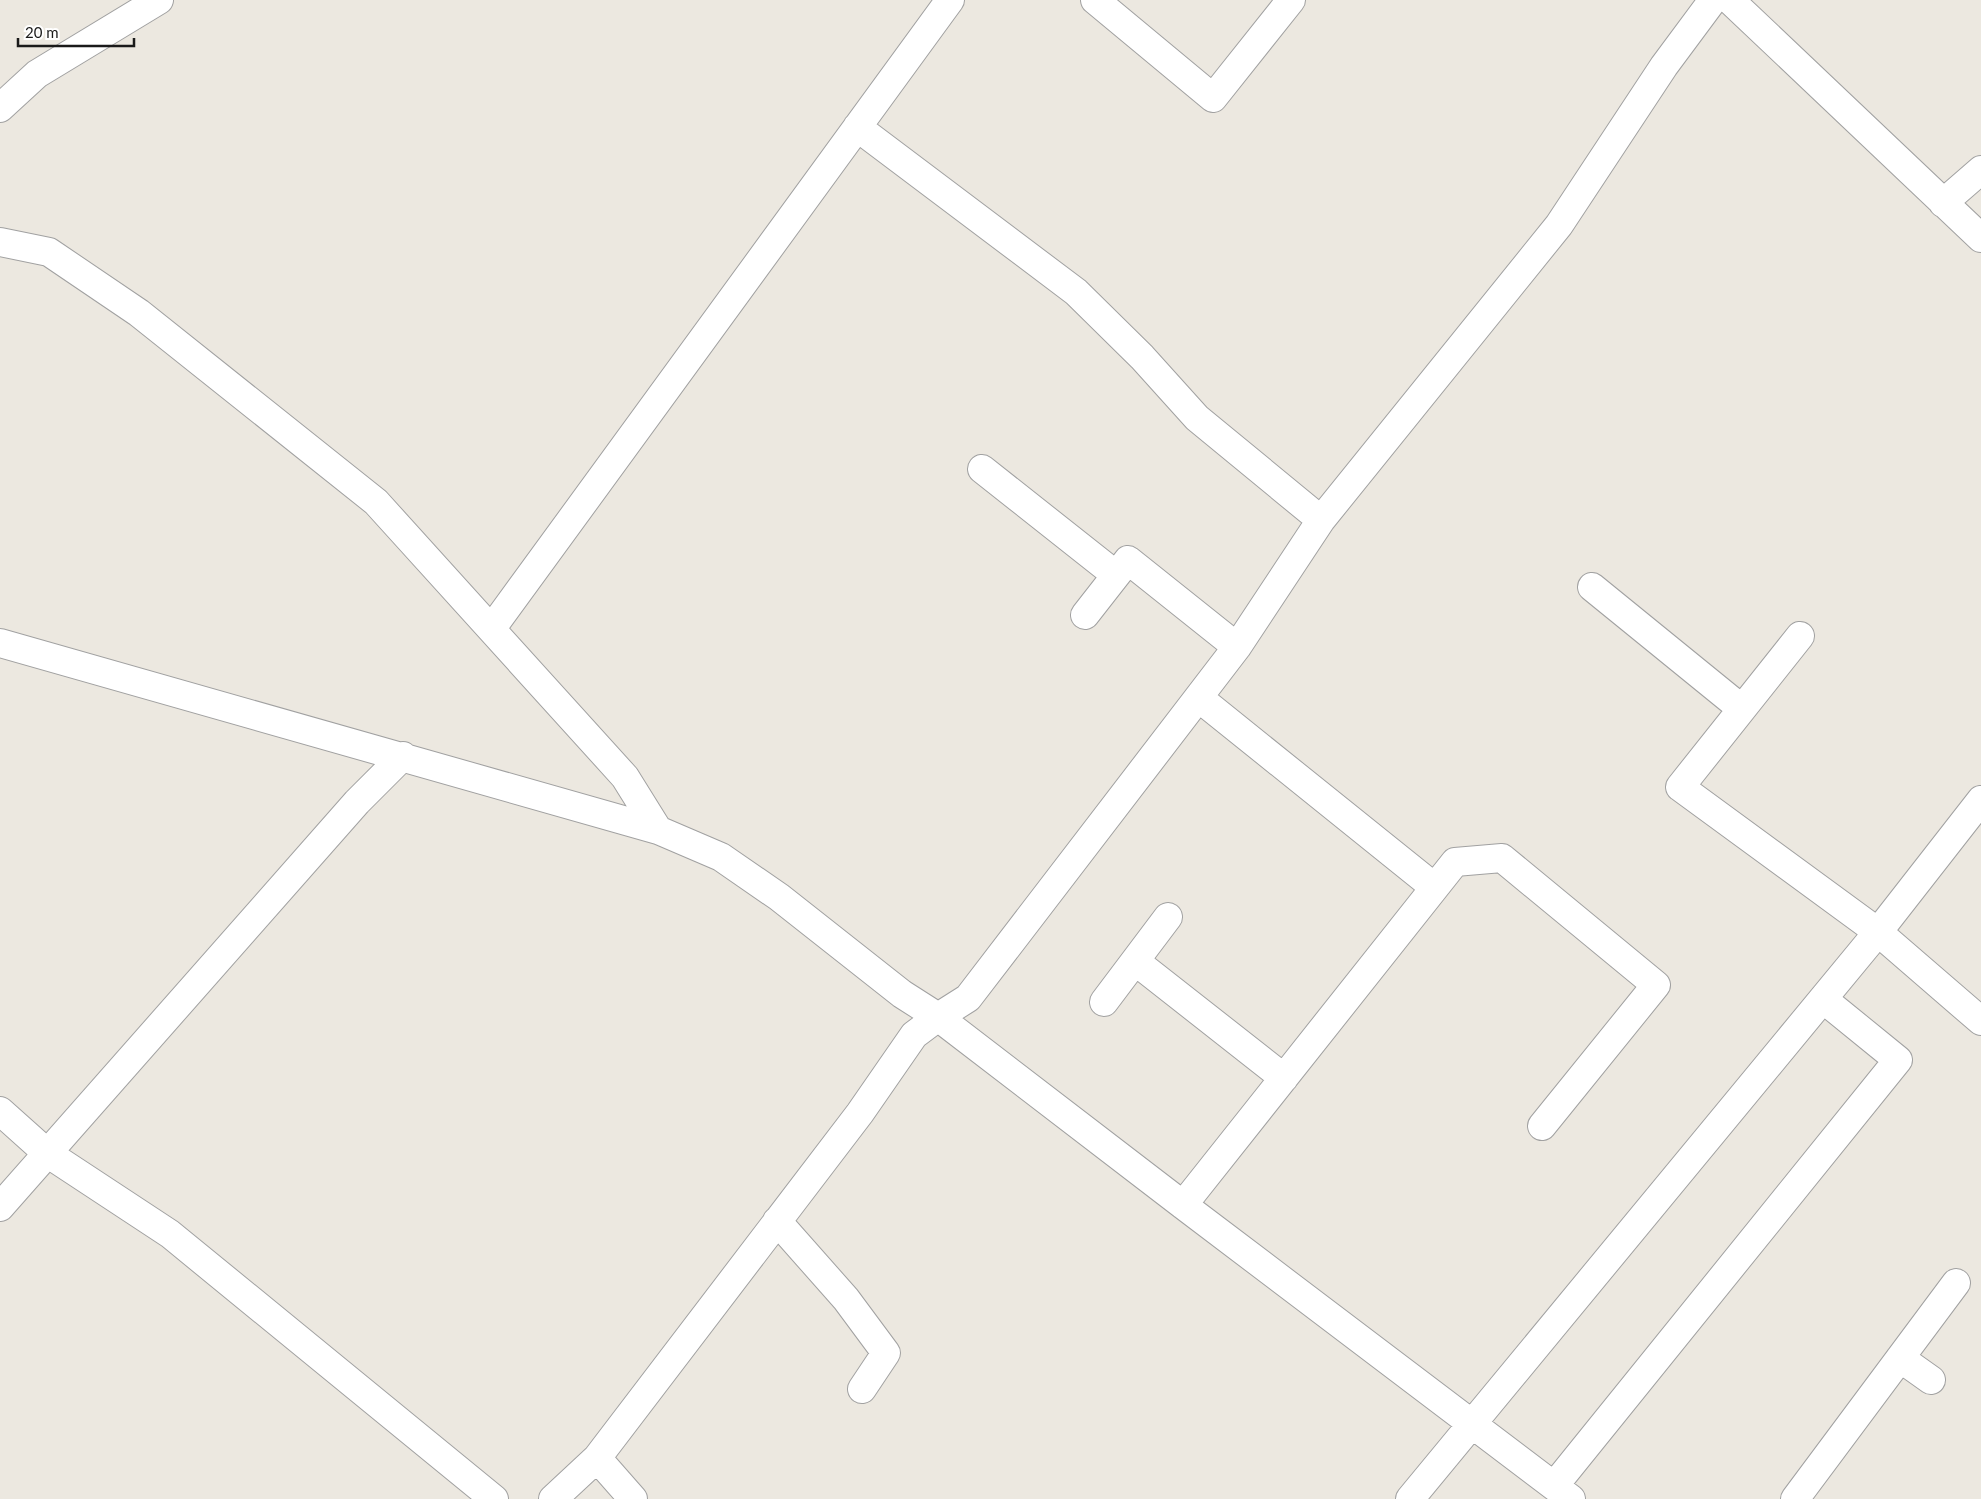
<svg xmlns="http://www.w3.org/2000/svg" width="1981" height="1499" font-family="Lato,sans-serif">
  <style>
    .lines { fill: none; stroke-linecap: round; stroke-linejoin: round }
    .minor-casing { stroke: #a1a1a1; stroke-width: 30 }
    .minor { stroke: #fff; stroke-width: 28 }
  </style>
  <rect width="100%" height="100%" fill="#ece8e0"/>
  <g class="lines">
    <defs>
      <path id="minor" d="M1095,0l118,98 78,-98
        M1730,0l251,238
        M0,108l37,-34 122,-74
        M857,127l219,165 66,65 55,61 124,102
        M1943,203l38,-33
        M0,242l49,10 90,61 237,189 249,275 33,53
        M982,469l134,106
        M1592,587l150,122
        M1085,615l43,-55 109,87
        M492,628l458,-628
        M1800,636l-120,151 198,145 103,89
        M0,643l658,187 63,27 58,40 123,97 36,23 245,188 388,294
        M1199,698l235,189
        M1135,961l149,117
        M1104,1002l64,-85
        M0,1111l47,42 123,81 324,265
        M1183,1205l272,-343 47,-4 154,127 -114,141
        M0,1207l357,-405 46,-46
        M777,1221l69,78 40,54 -24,36
        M1900,1358l31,22
        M597,1458l36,41
        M1554,1486l344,-426 -75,-61
        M553,1499l44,-41 263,-345 54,-78 24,-18 30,-19 269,-351 84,-127 238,-295 105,-159 49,-66
        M1410,1499l468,-567 103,-132
        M1795,1499l161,-216"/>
    </defs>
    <use href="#minor" class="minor-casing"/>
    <use href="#minor" class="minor"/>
  </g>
  <path d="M18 38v8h116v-8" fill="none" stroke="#1a1a1a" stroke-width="2.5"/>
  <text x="25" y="38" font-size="15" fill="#1a1a1a" stroke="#ffffff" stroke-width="4" paint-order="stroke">20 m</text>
</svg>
